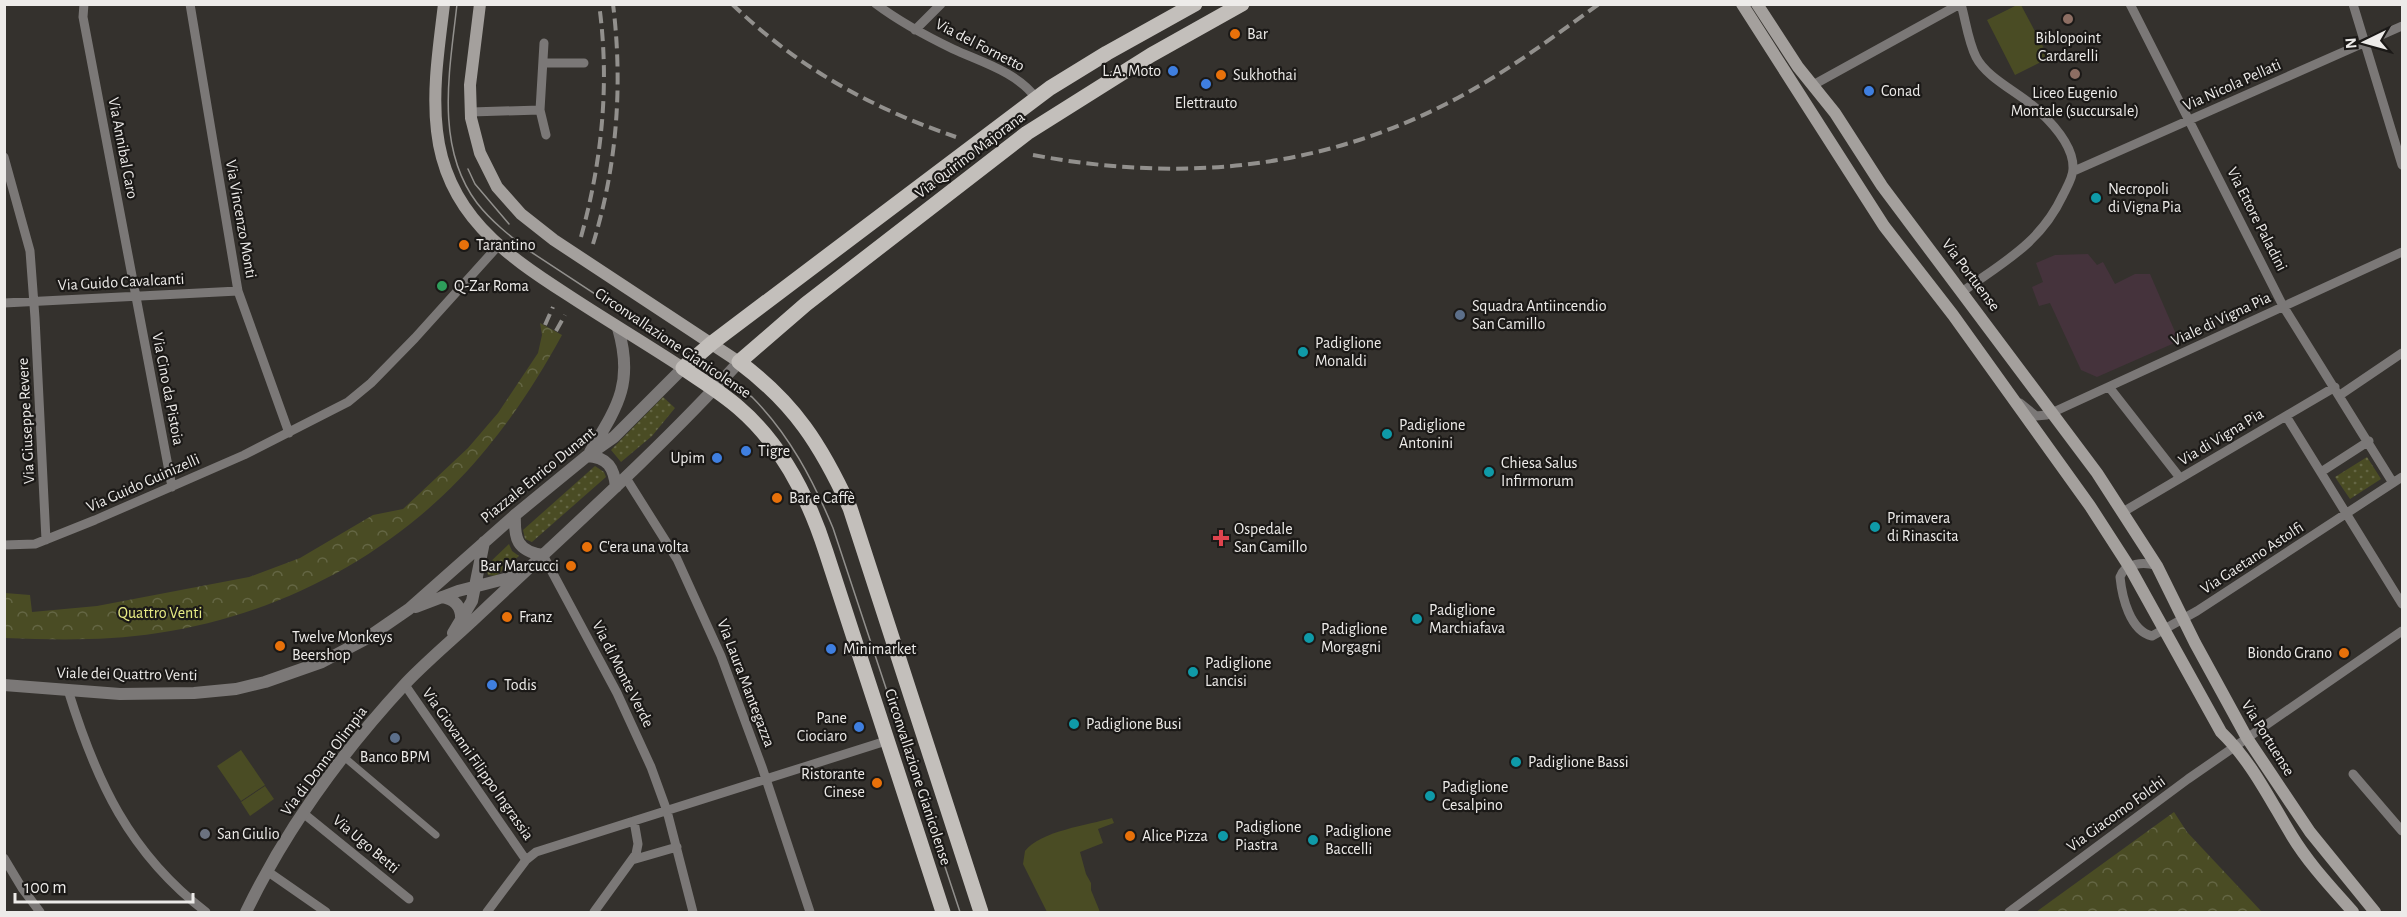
<svg xmlns="http://www.w3.org/2000/svg" width="2407" height="917" font-family="'Alegreya Sans',sans-serif">
  <style>
    .commercial { fill: #45333c }
    .grass { fill: url(#grass-dots) }
    .forest { fill: url(#forest-crowns) }
    .garden { fill: #4a4c24 }
    .lines { fill: none; stroke-linecap: round; stroke-linejoin: round }
    .pedestrian { stroke: #7b7877; stroke-width: 7 }
    .minor { stroke: #7b7877; stroke-width: 9 }
    .tertiary { stroke: #7b7877; stroke-width: 12 }
    .secondary { stroke: #a4a09d; stroke-width: 12 }
    .primary { stroke: #c3bfbb; stroke-width: 15 }
    .tram { stroke: #92908d; stroke-width: 1.5 }
    .rail { stroke: #92908d; stroke-width: 4; stroke-dasharray: 12 6; stroke-linecap: butt }
    .education-dot { fill: #8d6e63; stroke: #1b1917; stroke-width: 2 }
    .food-dot { fill: #e8710a; stroke: #1b1917; stroke-width: 2 }
    .shop-dot { fill: #3f7fe0; stroke: #1b1917; stroke-width: 2 }
    .culture-dot { fill: #0f9aa8; stroke: #1b1917; stroke-width: 2 }
    .leisure-dot { fill: #2e9e5b; stroke: #1b1917; stroke-width: 2 }
    .service-dot { fill: #5c6f8a; stroke: #1b1917; stroke-width: 2 }
    .health-dot { fill: #e0444e; stroke: #1b1917; stroke-width: 2 }
    .worship-dot { fill: #6b7280; stroke: #1b1917; stroke-width: 2 }
    .labels { text-anchor: middle; dominant-baseline: central; stroke-width: 4.5; stroke-linejoin: round; paint-order: stroke }
    .poi-label { font-size: 16px; fill: #edebe9; stroke: #1b1917; text-anchor: start }
    .street-label { font-size: 16px; fill: #edebe9; stroke: #1b1917 }
    .park-label { font-size: 16px; fill: #e8ec84; stroke: #1b1917 }
  </style>
  <defs>
    <pattern id="grass-dots" width="8" height="8" patternUnits="userSpaceOnUse" patternTransform="scale(1.5)"><rect width="8" height="8" fill="#4a4c24"/><path d="M2 2h.1M6 6h.1" fill="none" stroke="#646644" stroke-width="1.8" stroke-linecap="round"/></pattern>
    <pattern id="forest-crowns" width="20" height="18" patternUnits="userSpaceOnUse" patternTransform="scale(1.5)"><rect width="20" height="18" fill="#4a4c24"/><path d="M2 6a3 3 0 1 1 6 0M12 15a3 3 0 1 1 6 0" fill="none" stroke="#646644"/></pattern>
  </defs>
  <rect width="100%" height="100%" fill="#34312d"/>
  <path class="commercial" d="M2088,254l9,11 6,-3 12,22 20,-10h15l29,67 -82,36 -16,-7 -31,-67 -11,3 -7,-19 11,-5 -7,-19 19,-8z"/>
  <path class="grass" d="M663,397l12,11 -23,28 -31,26 -10,-12z
    M2367,457l14,22 -31,20 -15,-22z
    M595,466l9,6 2,5 -74,65 -7,-3 -2,-9z
    M509,544l3,7 7,5 -23,20 -8,-1 -3,-8z"/>
  <path class="forest" d="M540,323l22,12c-22,40 -46,78 -75,113 -81,100 -201,166 -329,185 -51,8 -102,7 -153,5v-45l25,2 2,17 65,-6 152,-29 51,-19 73,-43 30,-6 65,-61 30,-35 40,-60 4,-18z
    M2174,812l13,20 75,80h-226z"/>
  <path class="garden" d="M2017,5h4l28,53 -34,17 -28,-55z
    M241,750l24,35 -24,16 -24,-35z
    M265,786l9,13 -24,17 -9,-14z
    M1112,818l2,5 -16,6 5,14 -23,9 6,22 5,9v7l9,22h-53l-24,-48 2,-13c15,-20 64,-26 87,-33z"/>
  <g class="lines">
    <path class="pedestrian" d="M344,757l92,78"/>
    <path class="minor" d="M84,4l-1,13 89,470
      M190,4l48,287 51,142
      M876,4c24,18 50,32 77,45 28,13 64,23 83,49
      M1961,4c5,18 7,37 15,53 11,22 46,37 63,54 15,14 35,36 34,58 0,8 -6,18 -10,26 -23,49 -60,67 -101,97
      M2130,4l153,302 110,177
      M2353,4l49,161
      M915,30l26,-26
      M544,43l-4,67 6,25
      M543,63h41
      M1813,85l147,-81
      M471,112l69,-2
      M4,157l26,94 5,67 11,222
      M2074,171l328,-145
      M4,303l234,-12
      M2109,387l68,87
      M2340,395l62,-42
      M2020,403l16,13 11,-1 355,-163
      M2286,416l116,188
      M2321,472l48,-31
      M626,478l51,81 44,97 41,111 48,145
      M2123,512l212,-125
      M4,545l31,-1 60,-24 149,-65 104,-53 23,-19 44,-45 83,-92
      M543,555l74,138 34,74 16,44 26,101
      M2157,566c-13,-5 -32,-3 -37,11 2,20 10,54 32,59l45,-25 205,-134
      M405,685l121,175
      M68,690c28,91 61,163 138,222
      M2353,774l49,57
      M303,813l106,86
      M4,858l18,30 18,24
      M632,860l45,-13
      M267,871l59,41
      M487,912l39,-52 10,-8 350,-111
      M594,912l42,-58 2,-10 -4,-23
      M2009,912l179,-133 214,-148"/>
    <path class="tertiary" d="M590,452c28,-46 44,-69 28,-124
      M587,456c21,1 27,12 29,31
      M515,515c-1,24 2,36 28,40
      M442,597c13,2 20,10 19,23
      M416,607l42,-16 62,-16
      M453,633l19,-32 12,-59
      M4,685l116,9 74,-1 42,-4 29,-7 57,-20 42,-22 45,-31 106,-94 72,-59 27,-19 69,-69
      M246,912c40,-83 97,-161 160,-229 24,-25 51,-47 76,-71 87,-82 176,-161 257,-250"/>
    <path class="secondary" d="M444,4c-5,43 -12,85 -7,127 9,82 67,123 131,164 38,25 77,48 115,73
      M480,4l-10,81 1,33 9,35 17,34 24,27 33,26 185,122
      M1742,4l142,222 69,89 137,191 40,62 91,164c31,30 49,68 71,104 17,28 40,52 61,76
      M1757,4l41,63 37,46 47,73 215,287 60,93 38,77 52,95 63,94 65,80"/>
    <path class="primary" d="M943,912l-117,-360c-17,-53 -44,-107 -87,-144 -17,-15 -37,-27 -56,-40l29,-25 338,-255 57,-35 88,-49
      M981,912l-131,-404c-29,-63 -55,-104 -111,-146l67,-58 221,-171 124,-78 91,-51"/>
    <path class="tram" d="M457,4c-7,65 -23,142 20,199 14,18 33,33 51,47l224,147c37,37 61,83 81,131l127,384
      M468,169l7,15 34,40"/>
    <path class="rail" d="M732,4c65,63 139,104 224,133
      M1033,155c144,27 281,16 413,-51 54,-27 103,-64 153,-100
      M581,237c21,-76 29,-154 18,-233
      M593,244c24,-78 30,-159 20,-240
      M545,325l8,-18
      M556,331l9,-16"/>
  </g>
  <g class="education-dot">
    <circle cx="2068" cy="19" r="6"/>
    <circle cx="2075" cy="74" r="6"/>
  </g>
  <g class="food-dot">
    <circle cx="1235" cy="34" r="6"/>
    <circle cx="1221" cy="75" r="6"/>
    <circle cx="464" cy="245" r="6"/>
    <circle cx="777" cy="498" r="6"/>
    <circle cx="587" cy="547" r="6"/>
    <circle cx="571" cy="566" r="6"/>
    <circle cx="507" cy="617" r="6"/>
    <circle cx="280" cy="646" r="6"/>
    <circle cx="2344" cy="653" r="6"/>
    <circle cx="877" cy="783" r="6"/>
    <circle cx="1130" cy="836" r="6"/>
  </g>
  <g class="shop-dot">
    <circle cx="1173" cy="71" r="6"/>
    <circle cx="1206" cy="84" r="6"/>
    <circle cx="1869" cy="91" r="6"/>
    <circle cx="746" cy="451" r="6"/>
    <circle cx="717" cy="458" r="6"/>
    <circle cx="831" cy="649" r="6"/>
    <circle cx="492" cy="685" r="6"/>
    <circle cx="859" cy="727" r="6"/>
  </g>
  <g class="culture-dot">
    <circle cx="2096" cy="198" r="6"/>
    <circle cx="1303" cy="352" r="6"/>
    <circle cx="1387" cy="434" r="6"/>
    <circle cx="1489" cy="472" r="6"/>
    <circle cx="1875" cy="527" r="6"/>
    <circle cx="1417" cy="619" r="6"/>
    <circle cx="1309" cy="638" r="6"/>
    <circle cx="1193" cy="672" r="6"/>
    <circle cx="1074" cy="724" r="6"/>
    <circle cx="1516" cy="762" r="6"/>
    <circle cx="1430" cy="796" r="6"/>
    <circle cx="1223" cy="836" r="6"/>
    <circle cx="1313" cy="840" r="6"/>
  </g>
  <circle class="leisure-dot" cx="442" cy="286" r="6"/>
  <g class="service-dot">
    <circle cx="1460" cy="315" r="6"/>
    <circle cx="395" cy="738" r="6"/>
  </g>
  <path class="health-dot" d="M1218 529h6v6h6v6h-6v6h-6v-6h-6v-6h6z"/>
  <circle class="worship-dot" cx="205" cy="834" r="6"/>
  <g class="labels">
    <g class="poi-label">
      <text x="1247" y="34">Bar</text>
      <text x="2068" y="38" text-anchor="middle">Biblopoint<tspan x="2068" dy="18">Cardarelli</tspan></text>
      <text x="1161" y="71" text-anchor="end">L.A. Moto</text>
      <text x="1233" y="75">Sukhothai</text>
      <text x="1881" y="91">Conad</text>
      <text x="2075" y="93" text-anchor="middle">Liceo Eugenio<tspan x="2075" dy="18">Montale (succursale)</tspan></text>
      <text x="1206" y="103" text-anchor="middle">Elettrauto</text>
      <text x="2108" y="189">Necropoli<tspan x="2108" dy="18">di Vigna Pia</tspan></text>
      <text x="476" y="245">Tarantino</text>
      <text x="454" y="286">Q-Zar Roma</text>
      <text x="1472" y="306">Squadra Antiincendio<tspan x="1472" dy="18">San Camillo</tspan></text>
      <text x="1315" y="343">Padiglione<tspan x="1315" dy="18">Monaldi</tspan></text>
      <text x="1399" y="425">Padiglione<tspan x="1399" dy="18">Antonini</tspan></text>
      <text x="758" y="451">Tigre</text>
      <text x="705" y="458" text-anchor="end">Upim</text>
      <text x="1501" y="463">Chiesa Salus<tspan x="1501" dy="18">Infirmorum</tspan></text>
      <text x="789" y="498">Bar e Caffè</text>
      <text x="1887" y="518">Primavera<tspan x="1887" dy="18">di Rinascita</tspan></text>
      <text x="1234" y="529">Ospedale<tspan x="1234" dy="18">San Camillo</tspan></text>
      <text x="599" y="547">C'era una volta</text>
      <text x="559" y="566" text-anchor="end">Bar Marcucci</text>
      <text x="1429" y="610">Padiglione<tspan x="1429" dy="18">Marchiafava</tspan></text>
      <text x="519" y="617">Franz</text>
      <text x="1321" y="629">Padiglione<tspan x="1321" dy="18">Morgagni</tspan></text>
      <text x="292" y="637">Twelve Monkeys<tspan x="292" dy="18">Beershop</tspan></text>
      <text x="843" y="649">Minimarket</text>
      <text x="2332" y="653" text-anchor="end">Biondo Grano</text>
      <text x="1205" y="663">Padiglione<tspan x="1205" dy="18">Lancisi</tspan></text>
      <text x="504" y="685">Todis</text>
      <text x="847" y="718" text-anchor="end">Pane<tspan x="847" dy="18">Ciociaro</tspan></text>
      <text x="1086" y="724">Padiglione Busi</text>
      <text x="395" y="757" text-anchor="middle">Banco BPM</text>
      <text x="1528" y="762">Padiglione Bassi</text>
      <text x="865" y="774" text-anchor="end">Ristorante<tspan x="865" dy="18">Cinese</tspan></text>
      <text x="1442" y="787">Padiglione<tspan x="1442" dy="18">Cesalpino</tspan></text>
      <text x="1235" y="827">Padiglione<tspan x="1235" dy="18">Piastra</tspan></text>
      <text x="1325" y="831">Padiglione<tspan x="1325" dy="18">Baccelli</tspan></text>
      <text x="217" y="834">San Giulio</text>
      <text x="1142" y="836">Alice Pizza</text>
    </g>
    <g class="street-label">
      <text transform="translate(980 45) rotate(27)">Via del Fornetto</text>
      <text transform="translate(2232 85) rotate(-24)">Via Nicola Pellati</text>
      <text transform="translate(123 148) rotate(79)">Via Annibal Caro</text>
      <text transform="translate(970 155) rotate(-37)">Via Quirino Majorana</text>
      <text transform="translate(241 219) rotate(80)">Via Vincenzo Monti</text>
      <text transform="translate(2257 219) rotate(63)">Via Ettore Paladini</text>
      <text transform="translate(1971 275) rotate(53)">Via Portuense</text>
      <text transform="translate(121 282) rotate(-3)">Via Guido Cavalcanti</text>
      <text transform="translate(2221 319) rotate(-25)">Viale di Vigna Pia</text>
      <text transform="translate(673 343) rotate(34)">Circonvallazione Gianicolense</text>
      <text transform="translate(168 389) rotate(79)">Via Cino da Pistoia</text>
      <text transform="translate(26 421) rotate(-93)">Via Giuseppe Revere</text>
      <text transform="translate(2221 437) rotate(-31)">Via di Vigna Pia</text>
      <text transform="translate(538 475) rotate(-39)">Piazzale Enrico Dunant</text>
      <text transform="translate(143 483) rotate(-24)">Via Guido Guinizelli</text>
      <text transform="translate(2252 558) rotate(-33)">Via Gaetano Astolfi</text>
      <text transform="translate(127 674) rotate(1)">Viale dei Quattro Venti</text>
      <text transform="translate(623 674) rotate(63)">Via di Monte Verde</text>
      <text transform="translate(746 683) rotate(69)">Via Laura Mantegazza</text>
      <text transform="translate(2268 738) rotate(58)">Via Portuense</text>
      <text transform="translate(324 761) rotate(-53)">Via di Donna Olimpia</text>
      <text transform="translate(478 764) rotate(55)">Via Giovanni Filippo Ingrassia</text>
      <text transform="translate(918 777) rotate(72)">Circonvallazione Gianicolense</text>
      <text transform="translate(2116 814) rotate(-36)">Via Giacomo Folchi</text>
      <text transform="translate(366 844) rotate(40)">Via Ugo Betti</text>
    </g>
    <g class="park-label">
      <text x="160" y="613">Quattro Venti</text>
    </g>
  </g>
  <rect width="2407" height="917" fill="none" stroke="#edebe9" stroke-width="12"/>
  <g transform="translate(2365 42) rotate(265)" stroke="#1b1917" stroke-width="4.5" paint-order="stroke">
  <path d="M0-4.5L10 22L0 15L-10 22Z" fill="#edebe9"/>
  <text y="-9" font-size="16" font-weight="bold" text-anchor="middle" fill="#edebe9">N</text>
  </g>
  <path d="M15 893v9h178v-9" fill="none" stroke="#edebe9" stroke-width="3"/>
  <text x="24" y="893" font-size="18" fill="#edebe9" stroke="#1b1917" stroke-width="4.5" paint-order="stroke">100 m</text>
</svg>
